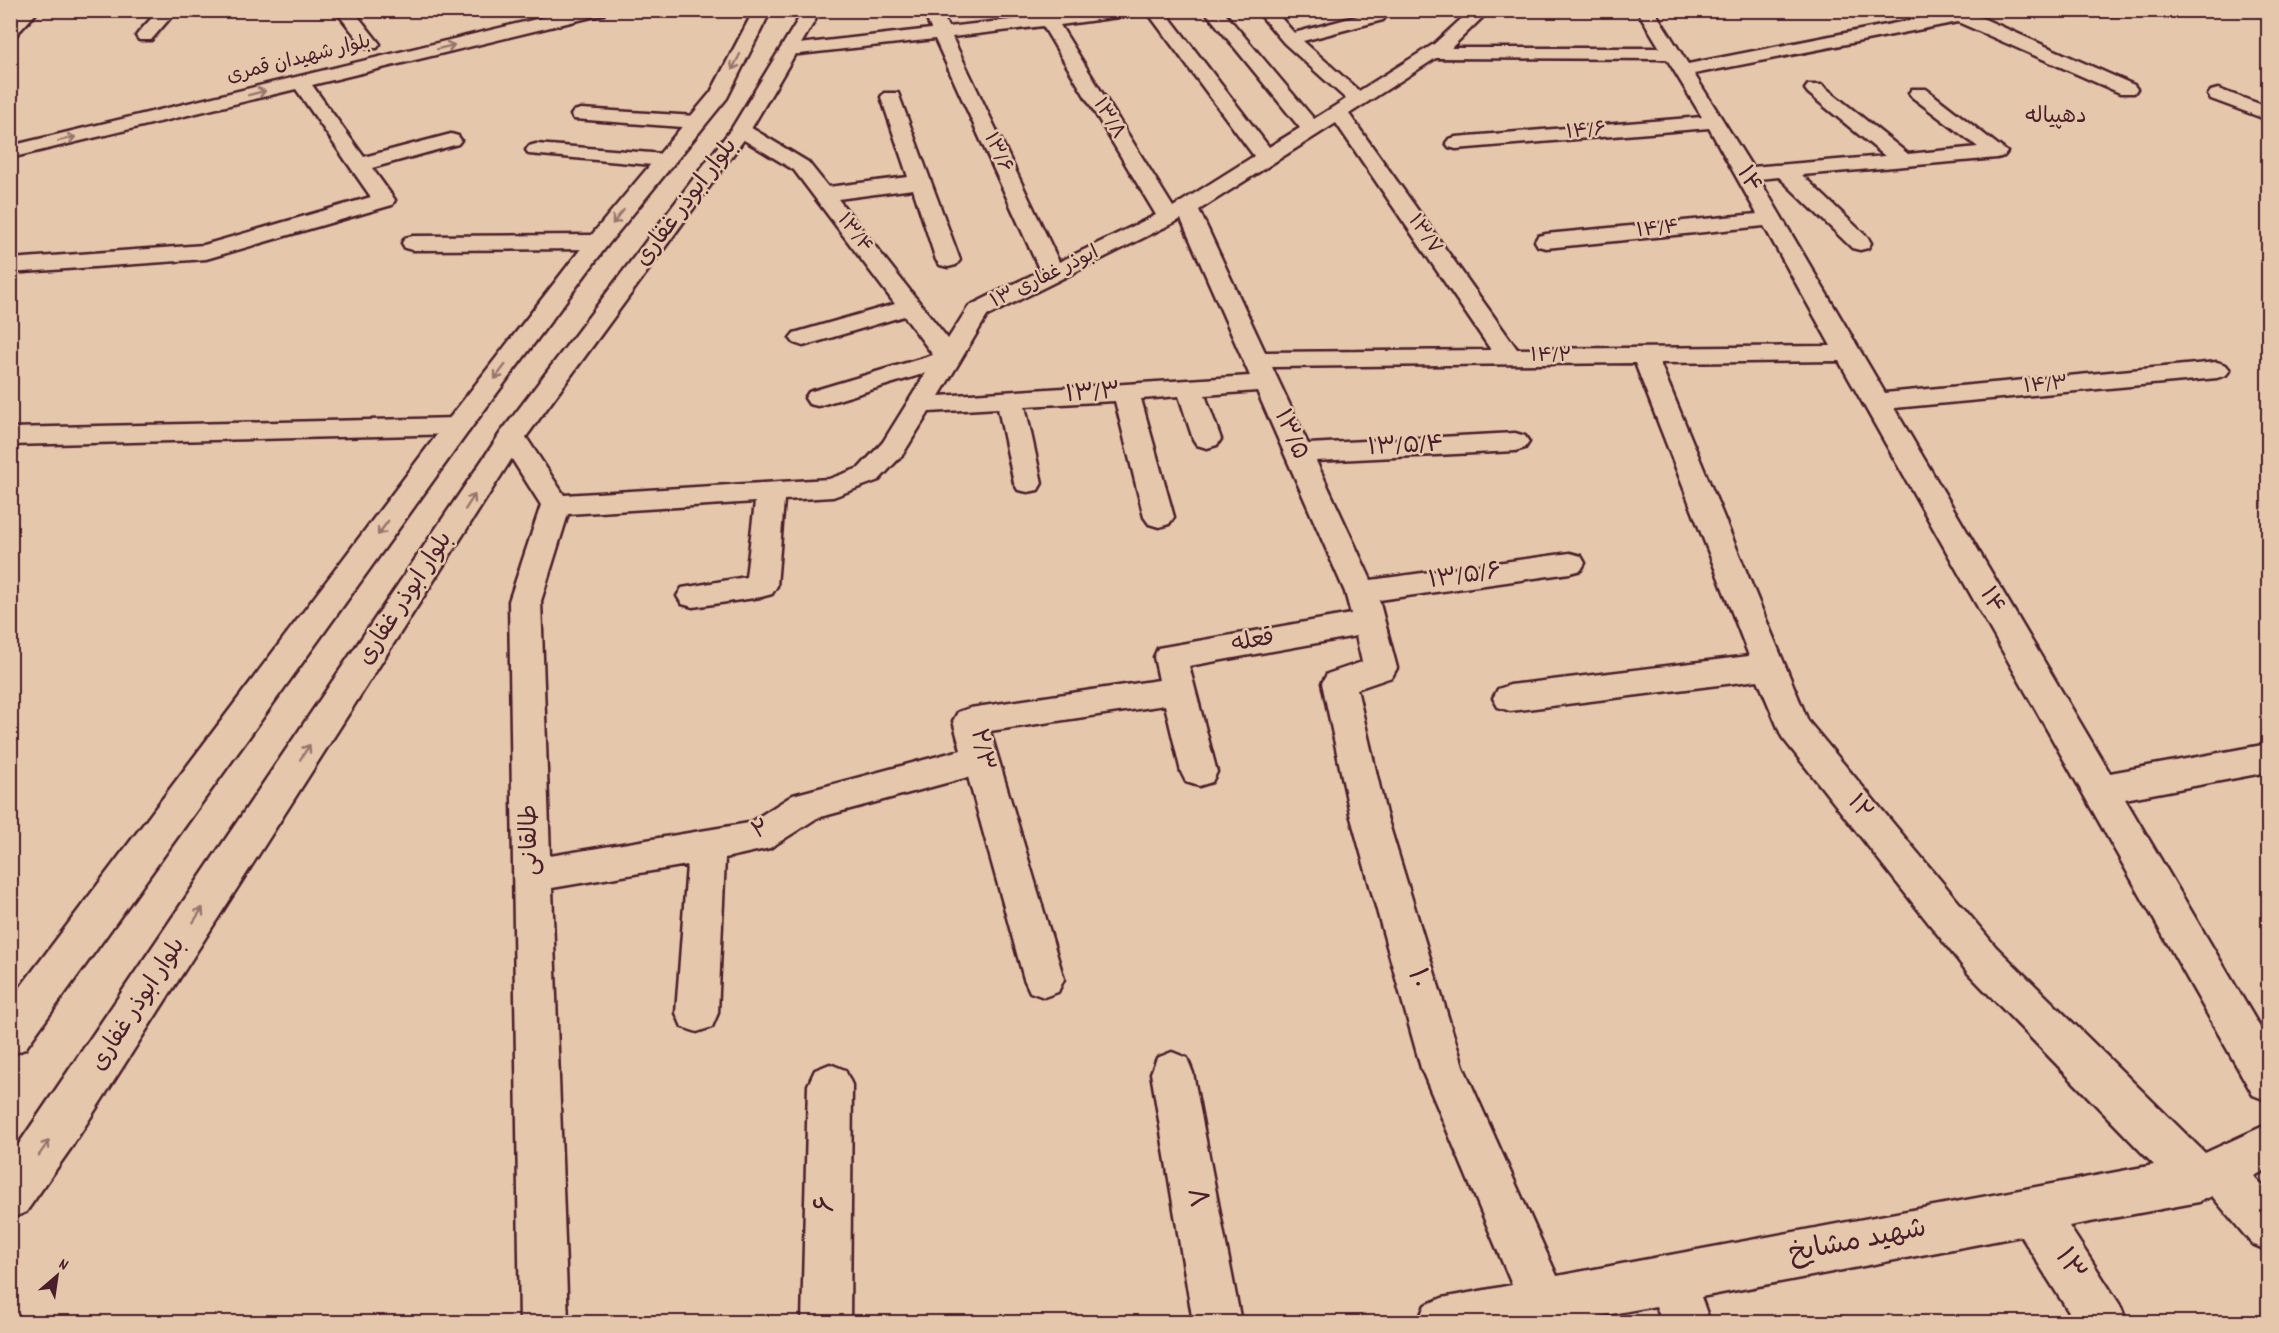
<svg xmlns="http://www.w3.org/2000/svg" width="2279" height="1333" font-family="Dekko,'Playpen Sans Arabic',sans-serif">
  <style>
    .lines { fill: none; stroke-linecap: round; stroke-linejoin: round }
    .minor-casing { stroke: #4a1f2b; stroke-width: 5 }
    .major-casing { stroke: #4a1f2b; stroke-width: 5 }
    .minor { fill: #e5c8ac; fill-rule: evenodd }
    .major { fill: #e5c8ac; fill-rule: evenodd }
    .oneway { stroke: #98746c }
    .labels { text-anchor: middle; dominant-baseline: central; stroke-width: 5; stroke-linejoin: round; paint-order: stroke }
    .far-street-label { font-size: 20px; fill: #4a1f2b; stroke: #e5c8ac }
    .far-neighbourhood-label { font-size: 22px; fill: #4a1f2b; stroke: #e5c8ac }
    .street-label { font-size: 24px; fill: #4a1f2b; stroke: #e5c8ac }
    .near-street-label { font-size: 28px; fill: #4a1f2b; stroke: #e5c8ac }
  </style>
  <rect width="100%" height="100%" fill="#e5c8ac"/>
  <filter id="ink" filterUnits="userSpaceOnUse"><feTurbulence type="fractalNoise" baseFrequency=".0167" numOctaves="2"/><feDisplacementMap in="SourceGraphic" scale="12" xChannelSelector="R" yChannelSelector="G"/><feConvolveMatrix kernelMatrix="1 2 1 2 8 2 1 2 1" color-interpolation-filters="sRGB"/></filter>
  <g filter="url(#ink)">
    <g class="lines">
      <defs>
        <path id="minor" d="M21,10h18l-23,25 -6,1v-15z
          M159,10h18l-26,30h-12l-3,-4 3,-4z
          M335,10h18l27,34 -3,4h-12z
          M574,10h32l-2,4 -292,71 52,72 87,-23 7,2 3,4 -3,4 -86,24 23,32 -3,5 -186,54 -196,14v-14l194,-14 167,-48 -75,-108 -286,69v-12z
          M923,10h17l8,17 89,-10 -3,-7h17l3,5 38,-5h72l105,137 31,-19 -96,-118h18l92,109 32,-20 -62,-56 -28,-33h18l20,23 83,-22 6,1 3,4 -3,4 -80,21 56,50 75,-47 37,-34h19l-39,38h209l-23,-38h17l34,54 259,-51 -2,-3h19l170,75 3,4 -3,4h-14l-162,-71 -264,52 58,93 133,-11 -77,-63 -3,-4 3,-4h14l86,69 70,-7 -66,-50 -3,-4 3,-4h14l81,63 -3,4 -7,2 -195,17 66,63 3,5 -3,5 -8,2 -8,-2 -73,-71 -20,2 126,214 332,-31 9,3 4,5 -4,5 -9,3 -323,30 216,365 158,-29v28l-143,27 143,242v60l-15,-6 -414,-734 -179,2 148,358 188,226 209,206 63,-29v45l-14,7 14,17v58l-16,-7 -40,-48 -13,6 -130,24 51,79 7,17h-52l-54,-86 -320,61 9,25h-48l-6,-16 -89,16h-149l7,-17 17,-7 70,-13 -91,-217 -71,-254 -28,-131 5,-9 35,-12 -6,-26 -167,30 28,106 -5,10 -13,4 -13,-4 -5,-10 -16,-67 -175,26 74,248 -6,13 -14,5 -14,-5 -6,-13 -56,-202 -151,41 -47,30 -45,10 -7,155 -6,14 -15,5 -15,-5 -6,-14 11,-148 -135,23 16,434h-48l-11,-721 32,-96 -43,-68 4,-6 10,-3 10,3 42,64 265,-16 30,-11 24,-26 43,-69 -108,33 -9,-2 -4,-6 4,-6 124,-37 -29,-39 -101,30 -9,-3 -4,-5 4,-5 101,-29 -101,-134 -60,-36 -3,-4 3,-4h14l60,36 20,25 80,-10 -27,-80 3,-4h14l62,167 -4,5 -8,2 -8,-2 -4,-5 -23,-71 -75,10 110,140 21,-33 71,-35 -105,-232 -145,16 -6,-1 -3,-4 3,-4 6,-1 141,-16zM1148,13l106,143 -81,51 -113,-182zM1043,26l113,189 -97,47 -107,-225zM1436,58l231,1 35,58 -246,20 -7,2 -3,4 3,4 7,2 253,-21 48,86 -211,20 -8,2 -3,5 3,5 8,2 218,-22 67,120 -314,3 -168,-235zM1336,123l155,227 -226,2 -66,-142zM1181,219l69,157 -311,20 48,-80zM1635,363l114,293 -239,29 -12,4 -5,9 5,9 12,4 248,-31 24,57 186,236 186,192 -597,111 -94,-210 -77,-252 -29,-125 35,-12 5,-9 -18,-68 191,-27 11,-3 4,-7 -4,-7 -11,-3 -199,27 -55,-119 199,-10 10,-3 4,-6 -4,-6 -10,-3 -207,11 -36,-77zM1257,391l88,201 6,22 -193,34 -4,9 5,23 -189,28 -12,4 -5,9 8,29 -168,45 -44,28 -199,33 -9,-255 27,-87 187,-12 -9,75 -64,11 -5,8 5,8 11,3 68,-10 11,-3 5,-8 7,-86 49,-3 46,-17 24,-26 26,-42 69,-4 16,75 4,7 10,2 10,-2 4,-7 -17,-77 90,-5 29,116 5,7 10,3 10,-3 5,-7 -33,-118 38,-3 14,43 4,6 10,3 10,-3 4,-6 -16,-44z
          M2014,10h121l-8,5h-105z
          M2218,89l50,18v13l-57,-21 -3,-4 3,-4z
          M581,109l115,7 7,2 3,4 -3,4 -7,2 -122,-9 -3,-4 3,-4z
          M536,144l128,10 7,2 3,4 -3,4 -7,2 -135,-12 -3,-4 3,-4z
          M598,235l8,2 3,5 -3,5 -8,2 -185,1 -8,-2 -3,-5 3,-5 8,-2z
          M458,418l10,2 4,6 -4,6 -10,2 -448,11v-17z
          M1172,1052l15,6 6,15 48,249h-48l-42,-249 6,-15z
          M830,1064l15,6 7,15 -2,237h-48l6,-237 7,-15z"/>
        <path id="major" d="M754,10h17l-44,88 -121,149 -138,185 -443,617 -15,6v-54l438,-581 142,-183 121,-145z
          M804,10h17l-73,124 -225,307 -452,707 -45,64 -16,7v-62l492,-726 230,-303z"/>
      </defs>
      <use href="#minor" class="minor-casing"/>
      <use href="#major" class="major-casing"/>
      <use href="#minor" class="minor"/>
      <use href="#major" class="major"/>
    </g>
    <defs><path id="oneway-shaft" d="M-6 0H5M1.5-3L5.5 0L1.5 3" fill="none" stroke-width="1.6" stroke-linecap="round" stroke-linejoin="round" transform="scale(1.5)"/></defs>
    <g class="oneway">
      <use href="#oneway-shaft" transform="translate(446 47) rotate(-14)"/>
      <use href="#oneway-shaft" transform="translate(736 62) rotate(117)"/>
      <use href="#oneway-shaft" transform="translate(257 93) rotate(-14)"/>
      <use href="#oneway-shaft" transform="translate(67 139) rotate(-14)"/>
      <use href="#oneway-shaft" transform="translate(618 217) rotate(129)"/>
      <use href="#oneway-shaft" transform="translate(500 372) rotate(127)"/>
      <use href="#oneway-shaft" transform="translate(470 502) rotate(-57)"/>
      <use href="#oneway-shaft" transform="translate(383 528) rotate(126)"/>
      <use href="#oneway-shaft" transform="translate(305 752) rotate(-57)"/>
      <use href="#oneway-shaft" transform="translate(198 915) rotate(-57)"/>
      <use href="#oneway-shaft" transform="translate(44 1148) rotate(-55)"/>
    </g>
  </g>
  <g class="labels">
    <g class="far-street-label">
      <text transform="translate(299 60) rotate(-14)">بلوار شهیدان قمری</text>
      <text transform="translate(1108 119) rotate(59)">۱۳/۸</text>
      <text transform="translate(1586 132) rotate(-5)">۱۴/۶</text>
      <text transform="translate(997 153) rotate(65)">۱۳/۶</text>
      <text transform="translate(1658 230) rotate(-6)">۱۴/۴</text>
      <text transform="translate(854 234) rotate(52)">۱۳/۴</text>
      <text transform="translate(1424 235) rotate(55)">۱۳/۷</text>
      <text transform="translate(1045 278) rotate(-26)">۱۳ ابوذر غفاری</text>
      <text x="1551" y="357">۱۴/۲</text>
      <text transform="translate(2046 386) rotate(-5)">۱۴/۳</text>
    </g>
    <g class="far-neighbourhood-label">
      <text x="2056" y="117">دهپیاله</text>
    </g>
    <g class="street-label">
      <text transform="translate(1748 180) rotate(60)">۱۴</text>
      <text transform="translate(687 203) rotate(-53)">بلوار ابوذر غفاری</text>
      <text transform="translate(1093 394) rotate(-4)">۱۳/۳</text>
      <text transform="translate(1290 435) rotate(66)">۱۳/۵</text>
      <text transform="translate(1406 447) rotate(-3)">۱۳/۵/۴</text>
      <text transform="translate(1465 577) rotate(-8)">۱۳/۵/۶</text>
      <text transform="translate(406 599) rotate(-57)">بلوار ابوذر غفاری</text>
      <text transform="translate(1991 601) rotate(60)">۱۴</text>
      <text transform="translate(1253 642) rotate(-10)">قعله</text>
      <text transform="translate(981 750) rotate(78)">۲/۳</text>
      <text transform="translate(1859 808) rotate(51)">۱۲</text>
      <text transform="translate(761 831) rotate(-24)">۲</text>
      <text transform="translate(531 840) rotate(-91)">طالقانی</text>
      <text transform="translate(139 1005) rotate(-57)">بلوار ابوذر غفاری</text>
    </g>
    <g class="near-street-label">
      <text transform="translate(1416 979) rotate(74)">۱۰</text>
      <text transform="translate(1195 1198) rotate(80)">۸</text>
      <text transform="translate(828 1204) rotate(-89)">۶</text>
      <text transform="translate(1858 1243) rotate(-11)">شهید مشایخ</text>
      <text transform="translate(2068 1266) rotate(58)">۱۳</text>
    </g>
  </g>
  <rect width="2279" height="1333" fill="none" stroke="#e5c8ac" stroke-width="36"/>
  <rect x="18" y="18" width="2243" height="1297" fill="none" stroke="#4a1f2b" stroke-width="2" filter="url(#ink)"/>
  <g transform="translate(57 1276) rotate(29)" stroke="#e5c8ac" stroke-width="4.5" paint-order="stroke">
  <path d="M0-4.5L10 22L0 15L-10 22Z" fill="#4a1f2b"/>
  <text y="-9" font-size="16" font-weight="bold" text-anchor="middle" fill="#4a1f2b">N</text>
  </g>
</svg>
